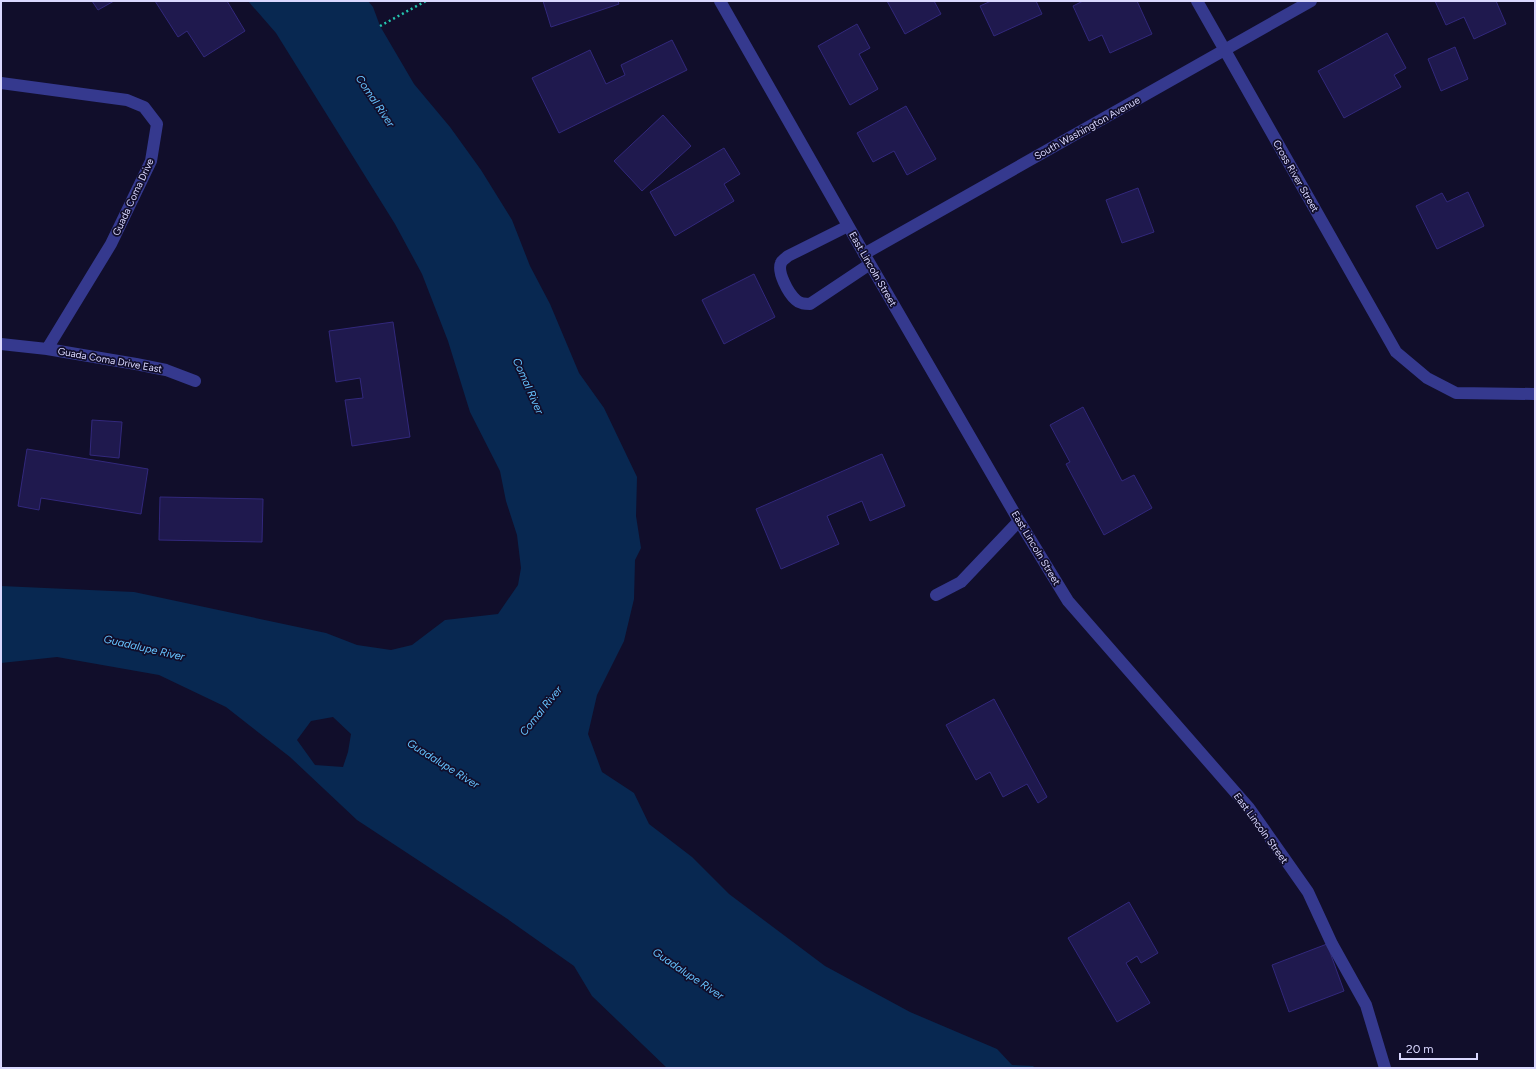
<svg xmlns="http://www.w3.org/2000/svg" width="1536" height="1069" font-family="Figtree,sans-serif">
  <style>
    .water { fill: #082851; fill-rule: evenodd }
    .building { fill: #1f194e; stroke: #32287c }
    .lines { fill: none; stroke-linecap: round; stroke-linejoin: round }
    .path { stroke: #25c6b0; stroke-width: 2.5; stroke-dasharray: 2 3; stroke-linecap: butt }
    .minor { stroke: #35398e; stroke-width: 12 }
    .labels { text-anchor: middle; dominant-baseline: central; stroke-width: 3.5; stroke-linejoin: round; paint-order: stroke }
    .street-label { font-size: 10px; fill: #dad8ff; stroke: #110e2b }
    .water-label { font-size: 11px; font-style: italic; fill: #66c4ff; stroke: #110e2b }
  </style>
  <rect width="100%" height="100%" fill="#110e2b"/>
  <path class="water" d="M248,1h120l5,6 7,19 34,58 36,43 31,43 31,50 18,46 20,38 29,69 25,35 33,69 -1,39 5,32 -6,12 -1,39 -10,42 -27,54 -9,39 14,38 32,21 15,31 43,33 37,37 96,72 85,46 87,37 15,16 21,1 2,2h-368l-75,-72 -18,-30 -68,-48 -149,-98 -67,-63 -64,-50 -67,-32 -102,-18 -56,6v-77l133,6 192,41 31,12 34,5 21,-5 33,-25 53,-6 20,-29 3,-17 -4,-33 -11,-34 -6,-30 -30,-59 -22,-71 -26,-67 -27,-50 -119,-191zM333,717l18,17 -3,18 -5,15 -28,-2 -18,-25 14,-19z"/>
  <path class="building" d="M92,1h22l-16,9z
    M155,1h72l18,30 -41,26 -17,-26 -9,6z
    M543,1h75l1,3 -68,23z
    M887,1h47l7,13 -36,20z
    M991,1h45l6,13 -48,22 -14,-30z
    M1083,1h54l15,33 -42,19 -8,-18 -13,6 -16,-35z
    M1435,1h61l10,23 -32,15 -10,-22 -18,8z
    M857,24l13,24 -11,6 19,35 -28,16 -32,-59z
    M1387,33l19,35 -12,7 7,12 -57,31 -26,-47z
    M672,40l15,30 -128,63 -27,-55 58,-28 16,34 19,-9 -4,-10z
    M1455,47l13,32 -27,12 -13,-32z
    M906,106l30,53 -29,16 -13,-24 -21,11 -16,-29z
    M663,115l28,31 -49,45 -28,-30z
    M724,148l16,26 -16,10 10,17 -59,35 -25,-44z
    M1138,188l16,44 -32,11 -16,-43z
    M1468,192l16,34 -47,23 -21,-43 26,-13 5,9z
    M754,274l21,43 -51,27 -22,-44z
    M393,322l17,115 -58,9 -7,-46 18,-2 -3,-20 -24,4 -7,-51z
    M1083,407l39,74 12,-6 18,33 -48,27 -38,-71 4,-2 -20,-37z
    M92,420l30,2 -3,36 -29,-3z
    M27,449l121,20 -7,45 -100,-16 -2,12 -21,-4z
    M882,454l23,52 -35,15 -8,-20 -35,15 12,28 -58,25 -25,-60z
    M160,497l103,2 -1,43 -103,-2z
    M994,699l53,98 -9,6 -11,-19 -24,13 -13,-25 -14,8 -30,-55z
    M1129,902l29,51 -17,10 -4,-7 -11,7 24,40 -33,19 -49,-84z
    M1327,944l17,47 -55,21 -17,-47z"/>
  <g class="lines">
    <path class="path" d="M380,26l46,-25"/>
    <path class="minor" d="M720,1l150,263 149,257 49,80 181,207 59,84 24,52 34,61 19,63
      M1197,1l199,351 31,26 29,15 79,1
      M1,83l126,17 17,7 13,17 -6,37 -40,83 -64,105 -46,-5
      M848,226l-60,30c-2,2 -6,4 -7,7 -4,9 7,30 15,37 4,4 9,4 14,4l60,-40
      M864,254l447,-253
      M47,349l89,15 30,6 29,11
      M936,595l25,-13 58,-61"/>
  </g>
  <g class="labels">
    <g class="street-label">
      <text transform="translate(1087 128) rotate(-29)">South Washington Avenue</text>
      <text transform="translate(1296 176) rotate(60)">Cross River Street</text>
      <text transform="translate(133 197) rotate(-65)">Guada Coma Drive</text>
      <text transform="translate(873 269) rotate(60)">East Lincoln Street</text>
      <text transform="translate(110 360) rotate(10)">Guada Coma Drive East</text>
      <text transform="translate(1036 548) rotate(59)">East Lincoln Street</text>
      <text transform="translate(1261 828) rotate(54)">East Lincoln Street</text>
    </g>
    <g class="water-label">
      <text transform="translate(375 101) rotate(56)">Comal River</text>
      <text transform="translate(528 386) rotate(66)">Comal River</text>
      <text transform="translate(144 648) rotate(13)">Guadalupe River</text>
      <text transform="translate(541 711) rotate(-51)">Comal River</text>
      <text transform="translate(443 764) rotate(32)">Guadalupe River</text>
      <text transform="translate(688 974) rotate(34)">Guadalupe River</text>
    </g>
  </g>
  <rect width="1536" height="1069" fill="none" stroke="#dad8ff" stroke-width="4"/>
  <path d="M1400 1053v6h77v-6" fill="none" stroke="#dad8ff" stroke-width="2"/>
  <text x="1406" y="1053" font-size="12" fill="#dad8ff" stroke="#110e2b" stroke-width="3" paint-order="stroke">20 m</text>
</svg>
